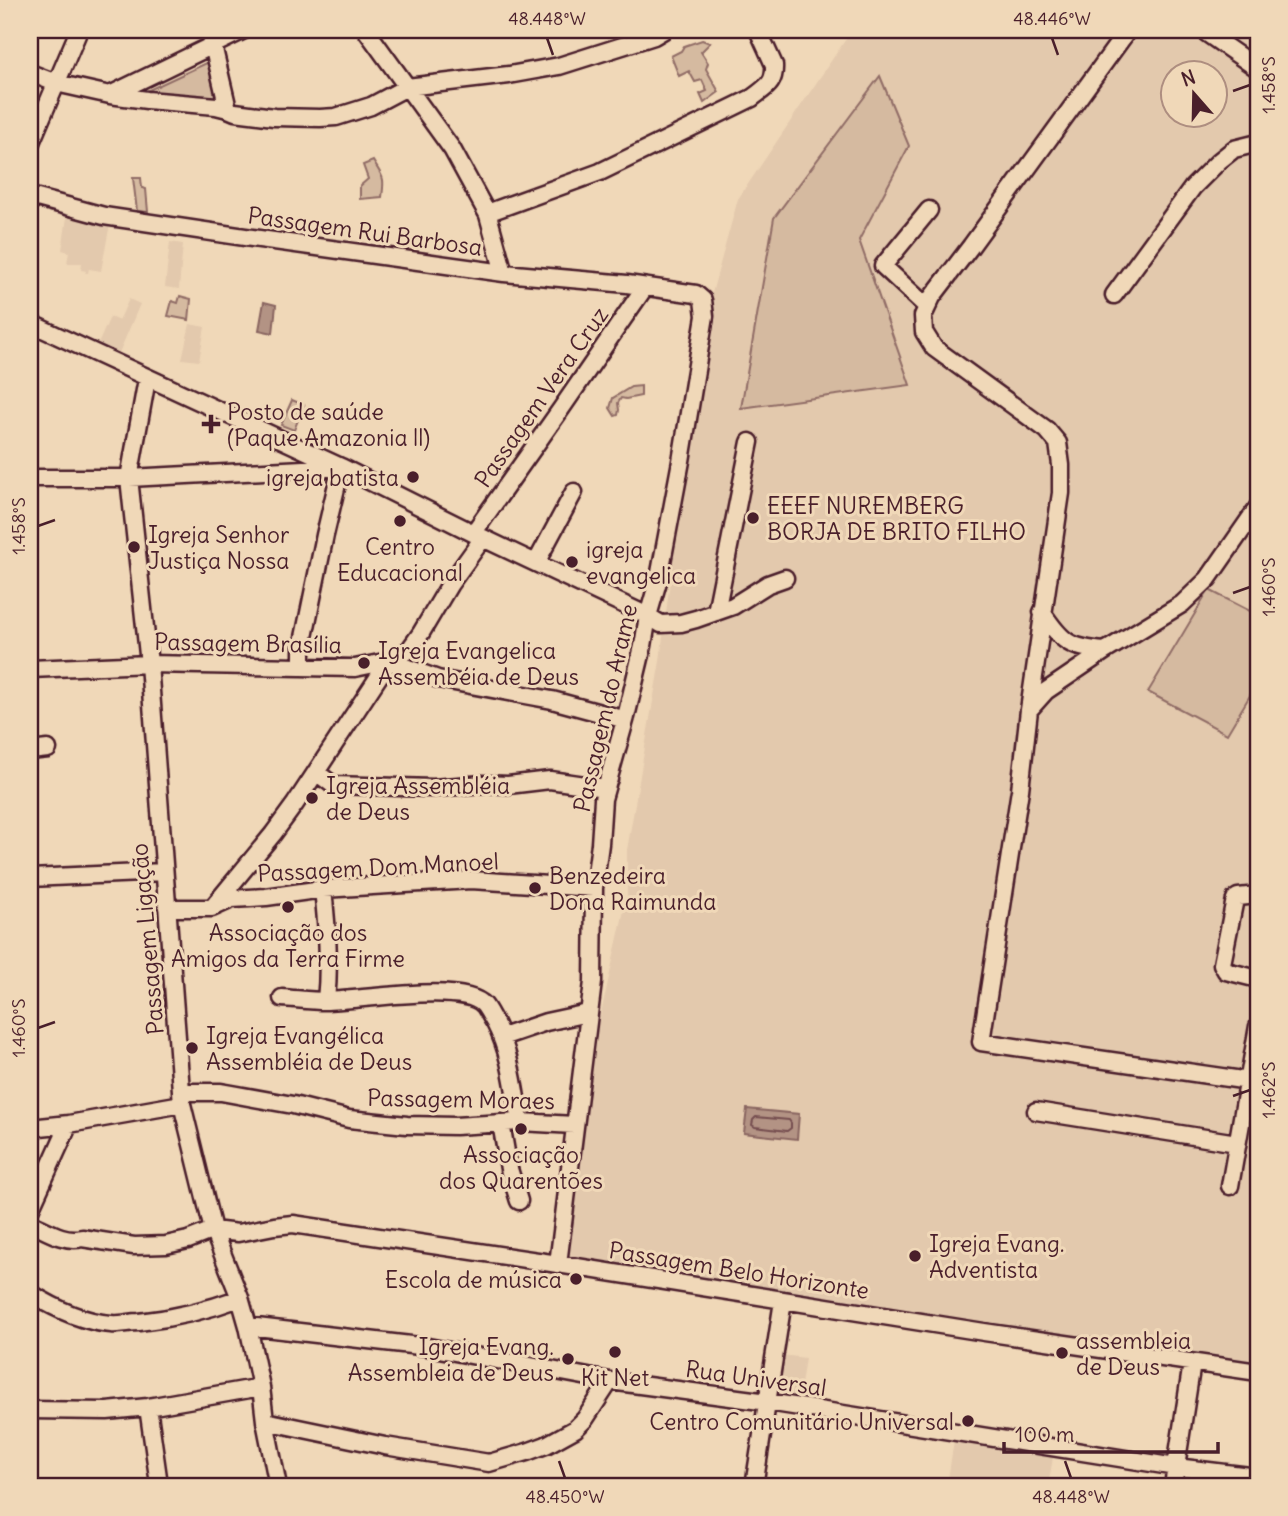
<svg xmlns="http://www.w3.org/2000/svg" width="1288" height="1516" font-family="Delius,sans-serif">
  <style>
    .built { fill: #e3c9ad; fill-rule: evenodd }
    .green { fill: #d5baa0; stroke: #906c66; stroke-width: 2 }
    .water { fill: #b39384; stroke: #896560; stroke-width: 2 }
    .lines { fill: none; stroke-linecap: round; stroke-linejoin: round }
    .shore { stroke: #744d4f; stroke-width: 2 }
    .minor-casing { stroke: #4a1f2b; stroke-width: 21 }
    .minor { stroke: #f0d8b8; stroke-width: 16 }
    .ticks { fill: none; stroke: #4a1f2b; stroke-width: 2.5 }
    .poi-dot { fill: #4a1f2b; stroke: #f0d8b8; stroke-width: 2.5 }
    .labels { text-anchor: middle; dominant-baseline: central; stroke-width: 6; stroke-linejoin: round; paint-order: stroke }
    .street-label { font-size: 23px; fill: #4a1f2b; stroke: #f0d8b8 }
    .poi-label { font-size: 23px; fill: #4a1f2b; stroke: #f0d8b8; text-anchor: start }
    .neatline { fill: none; stroke: #4a1f2b; stroke-width: 2.5 }
    .ticks-label { font-size: 18px; text-anchor: middle; fill: #4a1f2b }
  </style>
  <rect width="100%" height="100%" fill="#f0d8b8"/>
  <filter id="ink" filterUnits="userSpaceOnUse"><feTurbulence type="fractalNoise" baseFrequency=".0143" numOctaves="2"/><feDisplacementMap in="SourceGraphic" scale="14" xChannelSelector="R" yChannelSelector="G"/><feConvolveMatrix kernelMatrix="1 2 1 2 8 2 1 2 1" color-interpolation-filters="sRGB"/></filter>
  <g filter="url(#ink)">
    <path class="built" d="M852,30h406v1332l-700,-97 26,-176 43,-192v-47l33,-189 17,-136 32,-221 29,-105zM1172,74h42v42h-42z
      M67,217l43,7 -9,47 -12,-2 -1,4h-3l1,-2 -5,-1 1,-7h-15l2,-11 -7,-2z
      M170,242l13,2 -4,45 -14,-2z
      M129,299l11,5 -21,49 -21,-9 12,-27 9,4z
      M190,324l15,3 -6,34 -17,-2z
      M782,1355l23,3 -6,40 -22,-3z
      M954,1440l100,12 -6,34h-101z"/>
    <path class="green" d="M702,40l8,3 -9,9 7,11 -2,6 13,23 -15,11 -4,-9 7,-3 -5,-11 -7,2 -6,-11 -10,5 -8,-20 10,-5 3,-5z
      M211,61l10,40 -83,-6z
      M880,76l29,70 -50,94 51,145 -169,23 33,-190z
      M373,161c10,17 12,15 9,36l-22,2v-13l8,-7 -5,-14z
      M133,178h8l1,10 4,1 2,23 -11,-1z
      M180,296l11,3 -2,21 -21,-4 4,-15 6,2z
      M641,386v10l-15,3 -5,-1 -3,5 1,7 -1,5 -3,1 -5,-8 3,-10 18,-11z
      M292,400l12,5 -10,25 -13,-5z
      M1209,590l49,25v67l-31,52 -79,-42z"/>
    <path class="water" d="M264,302l12,3 -3,28 -14,-3z
      M747,1109l52,5 -2,25 -53,-6z"/>
    <g class="lines">
      <path class="shore" d="M756,1117l33,3 2,3v5l-4,3 -32,-4 -3,-2 1,-5z"/>
      <defs>
        <path id="minor" d="M366,30l86,119 36,66 16,58
          M1128,30l-157,216 -39,51 -9,19 1,16 10,16 113,82 11,13 3,22v28l-32,217 -9,80 -39,252 268,39
          M1202,30l56,39
          M213,45l15,64 7,3 39,5 46,1 16,-1 35,-11 36,-19 102,-12 50,-9 95,-30 10,-6
          M30,73l26,10 54,12 134,-65
          M110,95l37,5 69,6 12,3
          M30,145l49,-115
          M30,196l74,20 141,21 259,36 123,11 69,10 7,6 2,16 -24,145 -22,117 -11,38 -5,30 -17,71 -23,82 -3,45 -6,44 -1,94 -35,282
          M487,213l113,-41 152,-74c14,-11 23,-14 22,-33l-16,-35
          M1114,295l79,-108 26,-26 15,-12 24,-6
          M927,307l-44,-41 46,-56
          M30,323l311,144 142,71 165,78 13,8 20,-1 15,-4 37,-13 35,-22 17,-6
          M147,379l-18,99 20,186 33,440 31,126 27,68 8,28 13,61 4,34 13,65
          M30,478h99l212,-11 -16,68 -23,112v20
          M474,532l87,-123 84,-122
          M536,563l38,-71
          M716,612l34,-170
          M1042,612c20,30 27,36 63,39
          M30,669l119,-5 206,4 34,-7 49,18 114,21 67,18 7,-1
          M1029,710l17,-19 59,-40 77,-47 26,-25 50,-72
          M30,751l18,-2
          M316,772l17,13 100,3 50,-4 25,1 42,-5 55,8 4,-9
          M30,878l134,-6
          M323,889c4,38 7,74 3,112
          M1258,895l-20,2 -3,2 -13,65 4,7 32,8
          M167,908h45l20,-9 34,-2 57,-8 148,-9 123,8
          M212,908l61,-74 22,-30 94,-143 20,-11 12,-17 29,-49 33,-46
          M282,998c15,1 29,3 43,3 33,0 138,-20 159,4 4,5 7,12 11,18 16,31 19,65 25,99
          M502,1037l44,-15 42,-9
          M181,1092h40l72,13 56,14 58,6 48,1 65,-4 54,3
          M1036,1111l201,32
          M501,1123l8,46 10,32
          M30,1128l39,-4 113,-20
          M1230,1186l28,-160
          M30,1210l39,-86
          M30,1223c16,7 35,20 52,15l52,8 32,-1 22,-5 25,-10 25,3 36,-7 19,-2 265,40 426,68 274,40
          M30,1293c24,15 53,29 81,31 9,1 19,-2 28,-2 37,-4 66,-11 101,-24
          M248,1326l180,21 182,34 158,21 408,65 82,10
          M148,1407l11,77
          M30,1410l77,1 41,-4 113,-20
          M265,1421l120,25 104,17 38,-11 19,-7 29,-16 10,-10 25,-38
          M754,1486l29,-185
          M1173,1486l19,-123"/>
      </defs>
      <use href="#minor" class="minor-casing"/>
      <use href="#minor" class="minor"/>
    </g>
  </g>
  <path class="ticks" d="M547,38l6,17M1052,38l6,17M1233,91l17,-6M38,526l17,-6M1233,593l17,-6M38,1028l17,-6M1233,1096l17,-6M559,1461l6,17M1065,1461l6,17"/>
  <g class="poi-dot">
    <path d="M207.5 413.5h7v7h7v7h-7v7h-7v-7h-7v-7h7z"/>
    <circle cx="413" cy="477" r="7"/>
    <circle cx="753" cy="518" r="7"/>
    <circle cx="400" cy="521" r="7"/>
    <circle cx="134" cy="547" r="7"/>
    <circle cx="572" cy="562" r="7"/>
    <circle cx="364" cy="663" r="7"/>
    <circle cx="312" cy="798" r="7"/>
    <circle cx="535" cy="888" r="7"/>
    <circle cx="288" cy="907" r="7"/>
    <circle cx="192" cy="1048" r="7"/>
    <circle cx="521" cy="1129" r="7"/>
    <circle cx="915" cy="1256" r="7"/>
    <circle cx="576" cy="1279" r="7"/>
    <circle cx="615" cy="1352" r="7"/>
    <circle cx="1062" cy="1353" r="7"/>
    <circle cx="568" cy="1359" r="7"/>
    <circle cx="968" cy="1421" r="7"/>
  </g>
  <g class="labels">
    <g class="street-label">
      <text transform="translate(365 231) rotate(8)">Passagem Rui Barbosa</text>
      <text transform="translate(541 397) rotate(-55)">Passagem Vera Cruz</text>
      <text transform="translate(248 643) rotate(1)">Passagem Brasília</text>
      <text transform="translate(605 708) rotate(-77)">Passagem do Arame</text>
      <text transform="translate(378 867) rotate(-3)">Passagem Dom Manoel</text>
      <text transform="translate(147 939) rotate(-95)">Passagem Ligação</text>
      <text transform="translate(461 1099) rotate(1)">Passagem Moraes</text>
      <text transform="translate(739 1270) rotate(9)">Passagem Belo Horizonte</text>
      <text transform="translate(756 1378) rotate(8)">Rua Universal</text>
    </g>
    <g class="poi-label">
      <text x="227" y="411">Posto de saúde<tspan x="227" dy="26">(Paque Amazonia ll)</tspan></text>
      <text x="399" y="477" text-anchor="end">igreja batista</text>
      <text x="767" y="505">EEEF NUREMBERG<tspan x="767" dy="26">BORJA DE BRITO FILHO</tspan></text>
      <text x="148" y="534">Igreja Senhor<tspan x="148" dy="26">Justiça Nossa</tspan></text>
      <text x="400" y="546" text-anchor="middle">Centro<tspan x="400" dy="26">Educacional</tspan></text>
      <text x="586" y="549">igreja<tspan x="586" dy="26">evangelica</tspan></text>
      <text x="378" y="650">Igreja Evangelica<tspan x="378" dy="26">Assembéia de Deus</tspan></text>
      <text x="326" y="785">Igreja Assembléia<tspan x="326" dy="26">de Deus</tspan></text>
      <text x="549" y="875">Benzedeira<tspan x="549" dy="26">Dona Raimunda</tspan></text>
      <text x="288" y="932" text-anchor="middle">Associação dos<tspan x="288" dy="26">Amigos da Terra Firme</tspan></text>
      <text x="206" y="1035">Igreja Evangélica<tspan x="206" dy="26">Assembléia de Deus</tspan></text>
      <text x="521" y="1154" text-anchor="middle">Associação<tspan x="521" dy="26">dos Quarentões</tspan></text>
      <text x="929" y="1243">Igreja Evang.<tspan x="929" dy="26">Adventista</tspan></text>
      <text x="562" y="1279" text-anchor="end">Escola de música</text>
      <text x="1076" y="1340">assembleia<tspan x="1076" dy="26">de Deus</tspan></text>
      <text x="554" y="1346" text-anchor="end">Igreja Evang.<tspan x="554" dy="26">Assembleia de Deus</tspan></text>
      <text x="615" y="1377" text-anchor="middle">Kit Net</text>
      <text x="954" y="1421" text-anchor="end">Centro Comunitário Universal</text>
    </g>
  </g>
  <rect width="1288" height="1516" fill="none" stroke="#f0d8b8" stroke-width="77"/>
  <g transform="translate(1194 94) rotate(340)"><circle r="33" fill="#f0d8b8" stroke="#ae8e80" stroke-width="2"/>
  <path d="M0-5L12 26L0 18L-12 26Z" fill="#4a1f2b"/>
  <text y="-10" font-size="19" font-weight="bold" text-anchor="middle" fill="#4a1f2b">N</text>
  </g>
  <path d="M1004 1442v10h214v-10" fill="none" stroke="#4a1f2b" stroke-width="3.5"/>
  <text x="1015" y="1442" font-size="21" fill="#4a1f2b" stroke="#f0d8b8" stroke-width="5" paint-order="stroke">100 m</text>
  <rect x="38" y="38" width="1212" height="1440" class="neatline"/>
  <g class="ticks-label">
    <text x="547" y="25">48.448°W</text>
    <text x="1052" y="25">48.446°W</text>
    <text transform="translate(1269 85) rotate(-90)" y="6">1.458°S</text>
    <text transform="translate(19 526) rotate(-90)" y="6">1.458°S</text>
    <text transform="translate(1269 587) rotate(-90)" y="6">1.460°S</text>
    <text transform="translate(19 1028) rotate(-90)" y="6">1.460°S</text>
    <text transform="translate(1269 1090) rotate(-90)" y="6">1.462°S</text>
    <text x="565" y="1503">48.450°W</text>
    <text x="1071" y="1503">48.448°W</text>
  </g>
</svg>
